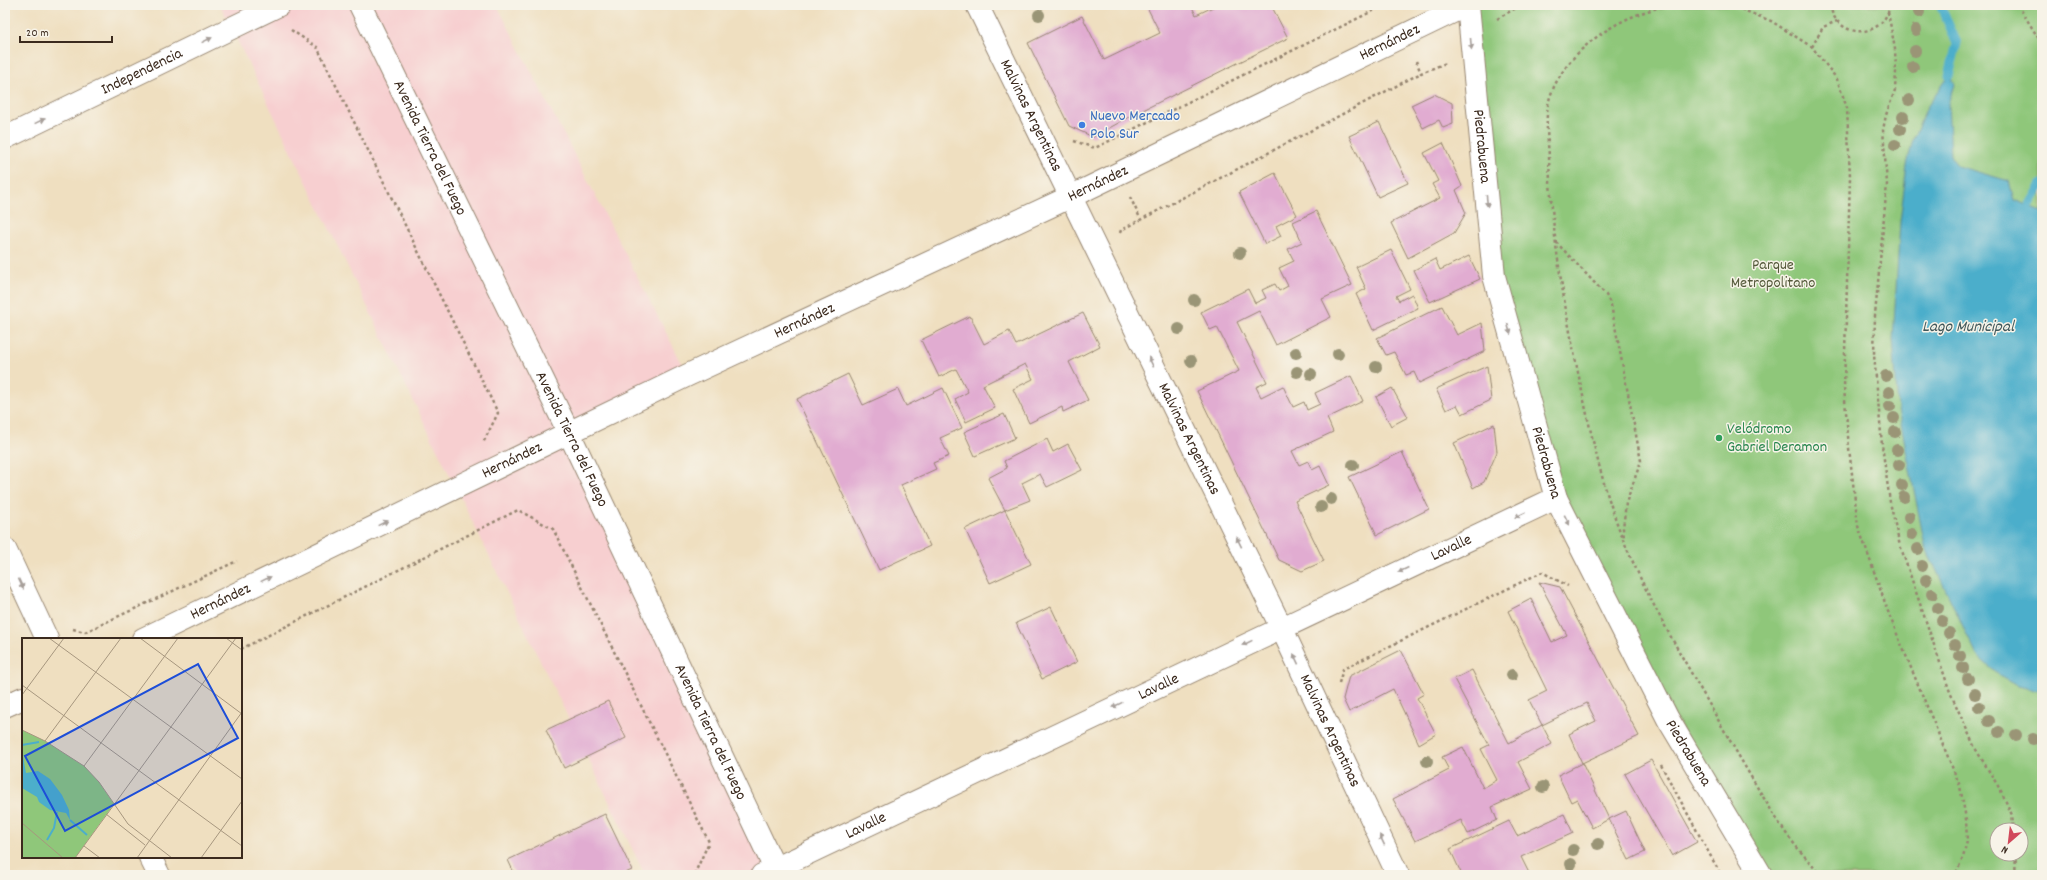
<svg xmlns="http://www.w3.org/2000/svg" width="2047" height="880" font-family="Dekko,sans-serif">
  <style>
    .built { fill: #f7cfd0 }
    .green { fill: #8fc77a; stroke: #65784c; fill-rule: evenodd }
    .water { fill: #4caecb; stroke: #446c74 }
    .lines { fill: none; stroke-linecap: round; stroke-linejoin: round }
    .stream { stroke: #4caecb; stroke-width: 9 }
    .building { fill: #e1acd1 }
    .street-casing { stroke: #95846f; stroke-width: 24 }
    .secondary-casing { stroke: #95846f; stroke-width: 24 }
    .path { stroke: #95846f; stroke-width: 2.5; stroke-dasharray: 3 3; stroke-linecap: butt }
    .street { stroke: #fff; stroke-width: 22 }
    .secondary { stroke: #fff; stroke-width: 22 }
    .tree { fill: #9a9576 }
    .oneway { fill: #a79f9a }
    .shop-dot { fill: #3f7fe0; stroke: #f7f3e8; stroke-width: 1.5 }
    .leisure-dot { fill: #2e9e5b; stroke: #f7f3e8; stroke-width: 1.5 }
    .labels { text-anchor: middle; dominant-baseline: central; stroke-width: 3; stroke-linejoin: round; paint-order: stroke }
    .street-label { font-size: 16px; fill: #3b2a1e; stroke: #f7f3e8 }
    .shop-label { font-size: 16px; fill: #366cbe; stroke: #f7f3e8; text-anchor: start }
    .park-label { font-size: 16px; fill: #54593a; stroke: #f7f3e8 }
    .leisure-label { font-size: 16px; fill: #27864d; stroke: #f7f3e8; text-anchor: start }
    .water-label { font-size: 17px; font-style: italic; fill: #41585b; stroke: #f7f3e8 }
    .inset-river { fill: none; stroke: #4caecb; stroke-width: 2 }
    .inset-road { fill: none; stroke: #a7977f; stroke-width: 1 }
    .view { fill: #1d4ed8; fill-opacity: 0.15; stroke: #1d4ed8; stroke-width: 2 }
    .inset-edge { fill: none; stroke: #3b2a1e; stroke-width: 2 }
  </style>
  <rect width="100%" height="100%" fill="#f7f3e8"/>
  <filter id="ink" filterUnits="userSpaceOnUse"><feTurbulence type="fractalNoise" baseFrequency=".025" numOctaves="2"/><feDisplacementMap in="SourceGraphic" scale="8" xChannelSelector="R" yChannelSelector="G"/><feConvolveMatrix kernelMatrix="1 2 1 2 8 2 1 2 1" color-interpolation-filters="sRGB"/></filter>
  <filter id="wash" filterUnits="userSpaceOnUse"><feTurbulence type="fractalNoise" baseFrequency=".012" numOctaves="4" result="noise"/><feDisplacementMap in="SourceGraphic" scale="16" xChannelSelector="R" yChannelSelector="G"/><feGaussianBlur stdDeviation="0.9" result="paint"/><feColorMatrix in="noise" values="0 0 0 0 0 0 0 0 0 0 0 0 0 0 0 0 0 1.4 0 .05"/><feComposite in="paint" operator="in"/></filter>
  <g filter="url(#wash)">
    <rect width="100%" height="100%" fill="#efdfc0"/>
    <path class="built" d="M220,5h277l191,370 -119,58 209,442h-133z"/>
    <path class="green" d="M1468,5h574v870h-281l-205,-377 -62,-222zM1997,830h24v24h-24z"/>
    <path class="water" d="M1949,76l6,9 -7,18 3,52 6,11 52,15 5,19 28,11v481l-24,-6 -18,-10 -23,-20 -52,-110 -27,-137 -5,-69 7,-118 7,-57 6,-26 14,-32z"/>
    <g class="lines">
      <path class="stream" d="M1940,5l17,38 -8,33
        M2029,206l13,-22"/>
    </g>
    <g id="blocks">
      <path class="building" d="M1146,5h45l5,10 21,-10h54l17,33 -157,78 -38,21 -24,-11 -41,-83 54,-27 22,44 56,-27z
        M1434,94l18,9 1,21 -10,4 -4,-8 -16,8 -12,-23z
        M1379,122l29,61 -30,14 -29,-61z
        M1443,143l19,43 -6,4 10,23 -12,20 -46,25 -17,-35 49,-25 -8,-14 6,-3 -14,-28z
        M1275,173l22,42 -21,11 5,10 -16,8 -26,-52z
        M1316,211l36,74 -30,14 9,18 -55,28 -17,-34 -22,11 30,60 -11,5 5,10 22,-11 10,21 11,-5 3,8 13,-6 -5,-11 36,-17 12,25 -36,17 6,14 -41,19 7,14 9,-4 4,9 8,-4 9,19 -34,16 29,60 -22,10 -23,-11 -82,-169 42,-20 -22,-44 -7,3 -9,-18 47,-23 7,14 11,-5 -4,-8 13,-6 4,7 9,-5 -9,-18 15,-7 -6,-12 14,-7 -9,-20z
        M1391,250l19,39 -14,7 3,5 13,-7 6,14 -45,22 -17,-36 10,-5 -10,-22z
        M1469,256l11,23 -50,23 -16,-32 21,-11 5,11z
        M1442,306l15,29 25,-12 3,28 -66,32 -5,-11 -8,3 -12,-23 -8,3 -9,-17z
        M1083,313l17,33 -31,16 19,38 -25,12 -1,-5 -33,16 -16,-34 20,-10 -8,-15 -42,21 12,23 -29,14 -11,-23 13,-7 -12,-23 -17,8 -18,-37 49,-24 14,28 25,-13 7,14z
        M1487,366l4,34 -29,14 -5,-9 -11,5 -10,-21z
        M848,374l15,31 35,-16 8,17 37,-18 19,40 -22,10 9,18 -16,7 3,6 -35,16 29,61 -51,24 -82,-171z
        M1392,388l16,29 -17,9 -15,-29z
        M1004,414l11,24 -40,18 -11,-24z
        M1494,424l3,28 -13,30 -11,6 -19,-45z
        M1047,439l6,13 15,-8 14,26 -35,17 -7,-13 -18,9 8,17 -25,10 -17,-32 19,-10 -3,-7z
        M1402,452l27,57 -52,26 -28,-58z
        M1005,510l26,54 -41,19 -25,-54z
        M1539,582l21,5 79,149 -57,27 27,56 -17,9 -15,-29 -6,3 -13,-27 24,-12 -13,-29 27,-13 -9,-18 -45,22 -13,-25 18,-9 -39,-80 23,-12 21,43 15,-7z
        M1051,607l26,55 -35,17 -26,-56z
        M1401,650l23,44 -7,4 19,36 -17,10 -26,-55 -44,23 -6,-13 6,-23z
        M1472,670l37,73 33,-18 10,19 -34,18 14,27 -40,18 5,13 -29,14 -7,-14 -46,21 -22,-42 56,-29 -7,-13 21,-10 20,41 14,-8 -16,-31 8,-4 -35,-66z
        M608,701l18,37 -62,30 -18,-38z
        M1651,760l46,82 -25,14 -47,-82z
        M1626,811l19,41 -16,8 -20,-41z
        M605,814l27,56 -11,5h-106l-7,-15z
        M1564,814l9,19 -52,24 9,18h-68l-12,-26 59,-28 8,15z"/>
    </g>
  </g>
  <g filter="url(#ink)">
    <use href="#blocks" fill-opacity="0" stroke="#95846f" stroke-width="1"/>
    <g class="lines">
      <defs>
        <g id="street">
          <path id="s1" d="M977,5l304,622 117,248"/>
          <path id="s2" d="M1468,5l26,271 62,222 112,221 93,156"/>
          <path id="s3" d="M5,138l274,-133"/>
          <path d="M5,549l42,90"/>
          <path id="s4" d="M143,639l545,-264 382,-178 397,-192"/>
          <path d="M5,706l18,-8"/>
          <path d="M150,857l9,18"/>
          <path id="s5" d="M762,875l794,-377"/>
        </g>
        <g id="secondary">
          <path id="s6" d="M360,5l209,428 209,442"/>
        </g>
      </defs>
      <use href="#street" class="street-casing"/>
      <use href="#secondary" class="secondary-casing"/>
      <path class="path" d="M1674,5c-49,6 -108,43 -124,92 -6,19 -2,41 -1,60 2,74 15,148 30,220 13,62 26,124 53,183 22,49 49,95 76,142 25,44 50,88 77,130 11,15 24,29 35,43
        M1724,5l9,1 38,15 41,26 25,32 10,29 3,69 -6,211 5,60 9,78 32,91 70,169 6,33 1,22 -4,17 -8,17
        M1830,5c6,35 54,35 60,0
        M2018,5l24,39
        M1888,12l7,37 1,23 -1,18 -9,25 -3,15 4,54 -12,131 -1,40 8,90 8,57 9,40 51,150 25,56 26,43 11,24 2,15
        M1497,19l24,-14
        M291,30l26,17 181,366 -15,30
        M1812,47l11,-20 14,-6
        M1416,61l5,12 25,-10
        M1074,141l21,7 290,-143
        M1130,197l11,23
        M1120,233l1,-3 300,-157
        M1556,242l50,53 5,10 30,156 -15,42 -3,25 1,10
        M73,629l12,3 152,-71
        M241,649l277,-139 35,19 156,313 -15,33
        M1339,683l4,-14 199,-97 26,14
        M1661,765l60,110
        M2015,875l1,-21"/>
      <use href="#street" class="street"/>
      <use href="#secondary" class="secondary"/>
    </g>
    <g class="tree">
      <circle cx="1919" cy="12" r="6"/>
      <circle cx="1039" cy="15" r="6"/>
      <circle cx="1916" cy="30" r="6"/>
      <circle cx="1915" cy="51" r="6"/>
      <circle cx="1913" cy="67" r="6"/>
      <circle cx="1909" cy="100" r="6"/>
      <circle cx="1903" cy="117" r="6"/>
      <circle cx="1900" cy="129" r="6"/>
      <circle cx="1895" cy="145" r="6"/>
      <circle cx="1240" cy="253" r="6"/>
      <circle cx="1194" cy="300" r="6"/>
      <circle cx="1179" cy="329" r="6"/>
      <circle cx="1296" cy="353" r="6"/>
      <circle cx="1338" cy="354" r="6"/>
      <circle cx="1191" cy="361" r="6"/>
      <circle cx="1376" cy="367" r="6"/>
      <circle cx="1297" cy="372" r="6"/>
      <circle cx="1311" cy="374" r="6"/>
      <circle cx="1886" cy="376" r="6"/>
      <circle cx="1889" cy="392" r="6"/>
      <circle cx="1890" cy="406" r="6"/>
      <circle cx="1894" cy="418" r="6"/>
      <circle cx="1895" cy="432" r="6"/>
      <circle cx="1897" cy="450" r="6"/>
      <circle cx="1353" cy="465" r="6"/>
      <circle cx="1899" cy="465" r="6"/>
      <circle cx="1902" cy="485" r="6"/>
      <circle cx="1904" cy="497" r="6"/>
      <circle cx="1331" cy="499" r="6"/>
      <circle cx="1321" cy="507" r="6"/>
      <circle cx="1909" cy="517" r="6"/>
      <circle cx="1912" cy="534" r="6"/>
      <circle cx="1918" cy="549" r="6"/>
      <circle cx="1922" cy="566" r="6"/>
      <circle cx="1926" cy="580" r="6"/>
      <circle cx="1932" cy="594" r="6"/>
      <circle cx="1938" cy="608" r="6"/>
      <circle cx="1942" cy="621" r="6"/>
      <circle cx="1949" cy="633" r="6"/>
      <circle cx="1955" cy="645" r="6"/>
      <circle cx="1960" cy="656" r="6"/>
      <circle cx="1963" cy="668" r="6"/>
      <circle cx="1512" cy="675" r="6"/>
      <circle cx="1968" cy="679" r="6"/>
      <circle cx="1975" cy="694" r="6"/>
      <circle cx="1979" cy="707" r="6"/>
      <circle cx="1989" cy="721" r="6"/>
      <circle cx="1999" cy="732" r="6"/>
      <circle cx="2016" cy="735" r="6"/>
      <circle cx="2033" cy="739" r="6"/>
      <circle cx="1427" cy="761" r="6"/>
      <circle cx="1543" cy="787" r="6"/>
      <circle cx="1598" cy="844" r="6"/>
      <circle cx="1573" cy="850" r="6"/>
      <circle cx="1571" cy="864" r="6"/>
    </g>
    <defs><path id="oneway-solid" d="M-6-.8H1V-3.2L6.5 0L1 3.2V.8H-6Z"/></defs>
    <g class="oneway">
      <use href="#oneway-solid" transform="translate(207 40) rotate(-26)"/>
      <use href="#oneway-solid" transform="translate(1471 44) rotate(85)"/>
      <use href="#oneway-solid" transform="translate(40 121) rotate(-26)"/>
      <use href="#oneway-solid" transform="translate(1487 201) rotate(84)"/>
      <use href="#oneway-solid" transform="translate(1509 329) rotate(75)"/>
      <use href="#oneway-solid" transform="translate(1151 362) rotate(-116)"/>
      <use href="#oneway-solid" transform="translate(1520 515) rotate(155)"/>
      <use href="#oneway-solid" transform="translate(1567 520) rotate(63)"/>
      <use href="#oneway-solid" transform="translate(383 523) rotate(-26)"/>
      <use href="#oneway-solid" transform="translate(1239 542) rotate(-116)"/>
      <use href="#oneway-solid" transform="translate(1403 570) rotate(155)"/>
      <use href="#oneway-solid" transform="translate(266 579) rotate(-26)"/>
      <use href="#oneway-solid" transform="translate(21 584) rotate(65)"/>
      <use href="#oneway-solid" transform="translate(1247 643) rotate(154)"/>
      <use href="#oneway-solid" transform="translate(1296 659) rotate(-115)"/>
      <use href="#oneway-solid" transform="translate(1117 705) rotate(154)"/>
      <use href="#oneway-solid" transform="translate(1382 840) rotate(-115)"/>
    </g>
  </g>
  <circle class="shop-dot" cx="1082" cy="125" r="4"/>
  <circle class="leisure-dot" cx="1719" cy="438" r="4"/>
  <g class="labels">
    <g class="street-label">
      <text stroke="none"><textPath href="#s4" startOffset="1382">Hernández</textPath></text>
      <text stroke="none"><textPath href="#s3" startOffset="152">Independencia</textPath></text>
      <text stroke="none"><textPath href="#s1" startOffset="123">Malvinas Argentinas</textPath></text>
      <text stroke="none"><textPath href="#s2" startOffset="142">Piedrabuena</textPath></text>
      <text stroke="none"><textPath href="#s6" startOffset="159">Avenida Tierra del Fuego</textPath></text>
      <text stroke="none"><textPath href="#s4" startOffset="1058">Hernández</textPath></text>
      <text stroke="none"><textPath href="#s4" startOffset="734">Hernández</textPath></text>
      <text stroke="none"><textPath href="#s6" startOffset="483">Avenida Tierra del Fuego</textPath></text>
      <text stroke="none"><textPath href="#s1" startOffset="483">Malvinas Argentinas</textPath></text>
      <text stroke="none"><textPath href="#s4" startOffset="410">Hernández</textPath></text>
      <text stroke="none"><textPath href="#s2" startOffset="466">Piedrabuena</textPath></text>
      <text stroke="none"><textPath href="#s5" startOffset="763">Lavalle</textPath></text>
      <text stroke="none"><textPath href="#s4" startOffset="86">Hernández</textPath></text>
      <text stroke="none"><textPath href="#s5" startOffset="439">Lavalle</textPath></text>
      <text stroke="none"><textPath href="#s1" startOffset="807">Malvinas Argentinas</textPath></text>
      <text stroke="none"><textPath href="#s6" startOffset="807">Avenida Tierra del Fuego</textPath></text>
      <text stroke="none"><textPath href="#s2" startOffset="790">Piedrabuena</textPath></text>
      <text stroke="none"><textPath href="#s5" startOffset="115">Lavalle</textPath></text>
    </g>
    <g class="shop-label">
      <text x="1090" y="116">Nuevo Mercado<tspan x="1090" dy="18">Polo Sur</tspan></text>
    </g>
    <g class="park-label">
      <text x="1773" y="265">Parque<tspan x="1773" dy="18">Metropolitano</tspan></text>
    </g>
    <g class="leisure-label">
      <text x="1727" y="429">Velódromo<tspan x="1727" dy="18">Gabriel Deramon</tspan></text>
    </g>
    <g class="water-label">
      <text x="1968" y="328">Lago Municipal</text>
    </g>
  </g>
  <g transform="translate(22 638)">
    <rect width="220" height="220" fill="#efdfc0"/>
    <path d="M0,92l23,11 39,25 15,16 15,22 -39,54h-53z" fill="#8fc77a"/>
    <path d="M0,113l4,22 12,-2 12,8 12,16 7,15 1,10 -4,-7 -16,-3 -11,-8 -2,-5 -15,-9z" fill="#4caecb"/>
    <path class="inset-river" d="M0,107l17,-3M48,182l17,15M25,202l7,-12 3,-16"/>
    <path class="inset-road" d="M27,0l193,141M118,0l102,76M204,0l16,12M0,47l220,161M0,57l42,-57M0,92l23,11 39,25 15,16 29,42 44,34M23,103l76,-103M62,128l94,-128M84,176l39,31M0,185l41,35M62,208l16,12M53,220l161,-220M115,220l105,-146M179,220l41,-57"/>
    <path class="view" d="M176,26l40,74 -173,93 -40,-75z"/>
    <rect width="220" height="220" class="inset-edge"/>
  </g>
  <rect width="2047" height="880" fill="none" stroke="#f7f3e8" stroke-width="20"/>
  <g transform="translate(2009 842) rotate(208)"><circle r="19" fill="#f7f3e8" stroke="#aca397"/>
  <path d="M0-3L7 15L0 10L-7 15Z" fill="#d1495b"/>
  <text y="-6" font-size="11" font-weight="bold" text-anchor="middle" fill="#3b2a1e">N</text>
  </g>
  <path d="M20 36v6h92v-6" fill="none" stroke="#3b2a1e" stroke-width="2"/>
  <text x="26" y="36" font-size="12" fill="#3b2a1e" stroke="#f7f3e8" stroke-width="3" paint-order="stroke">20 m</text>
</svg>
